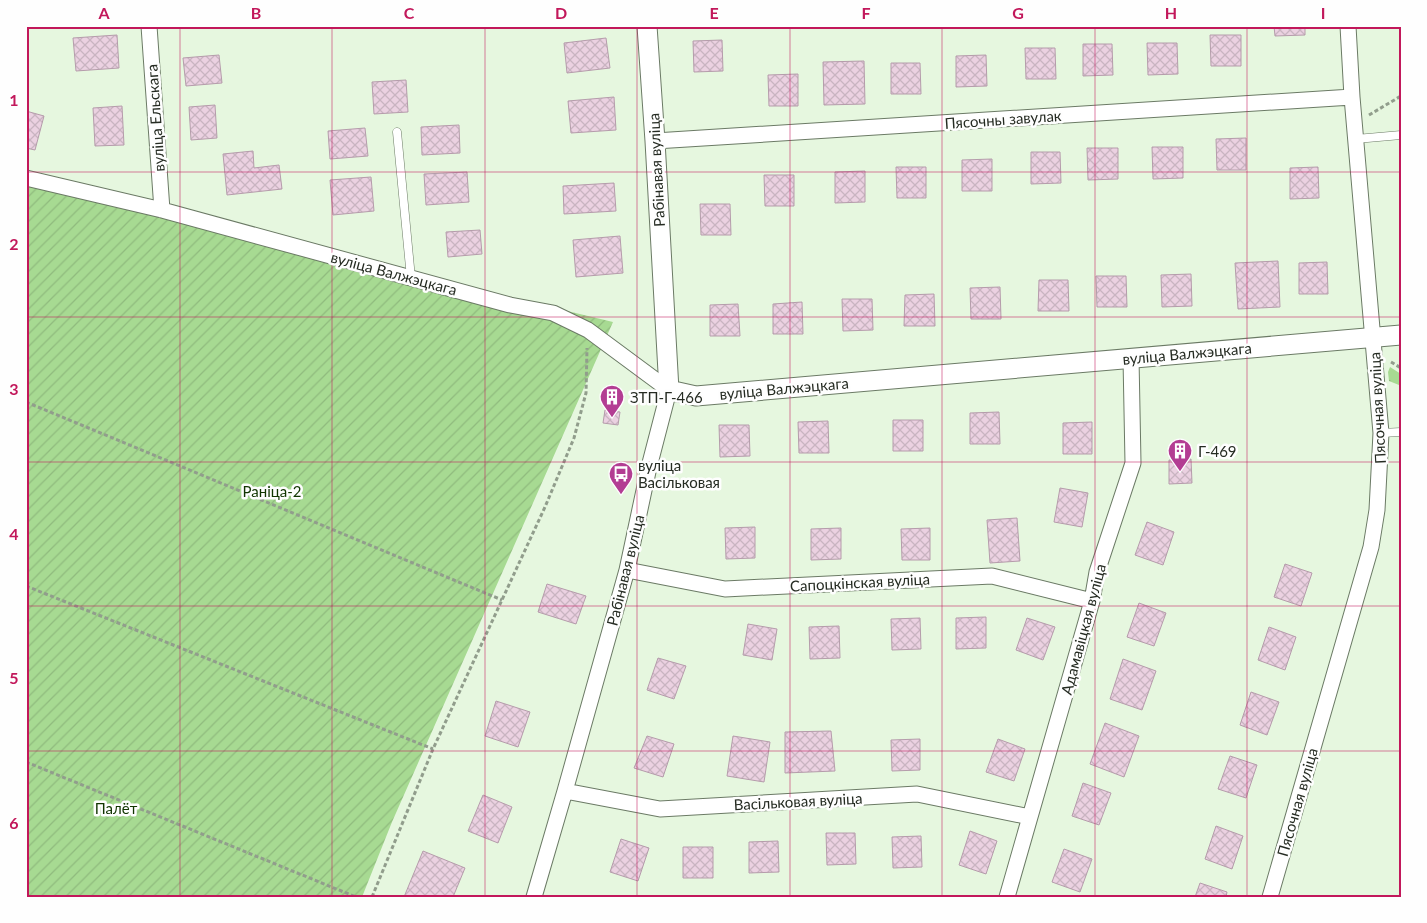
<svg xmlns="http://www.w3.org/2000/svg" width="1427" height="923" font-family="Lato,sans-serif">
  <style>
    .grass { fill: url(#grass-tufts) }
    .garden { fill: url(#garden-furrows) }
    .building { fill: url(#building-cross-hatch); stroke: #b59cab }
    .lines { fill: none; stroke-linecap: round; stroke-linejoin: round }
    .service-casing { stroke: #6b7a65; stroke-width: 9 }
    .minor-casing { stroke: #6b7a65; stroke-width: 17 }
    .tertiary-casing { stroke: #6b7a65; stroke-width: 21 }
    .path { stroke: #919d8c; stroke-width: 3; stroke-dasharray: 4 2.5; stroke-linecap: butt }
    .service { stroke: #fff; stroke-width: 8 }
    .minor { stroke: #fff; stroke-width: 15 }
    .tertiary { stroke: #fff; stroke-width: 19 }
    .grid { fill: none; stroke: #c2185b; stroke-width: 1; stroke-opacity: 0.55 }
    .labels { text-anchor: middle; dominant-baseline: central; stroke-width: 5; stroke-linejoin: round; paint-order: stroke }
    .street-label { font-size: 15px; fill: #252b22; stroke: #fefefe }
    .poi-label { font-size: 15px; fill: #252b22; stroke: #fefefe; text-anchor: start }
    .park-label { font-size: 15px; fill: #113500; stroke: #fefefe }
    .neatline { fill: none; stroke: #c2185b; stroke-width: 2 }
    .grid-label { font-size: 16px; text-anchor: middle; font-weight: bold; fill: #c2185b }
  </style>
  <defs>
    <pattern id="grass-tufts" width="24" height="20" patternUnits="userSpaceOnUse" patternTransform="scale(1.25)"><rect width="24" height="20" fill="#a7da92"/><path d="M3 7l-1-3M5 7V3M7 7l1-3M15 17l-1-3M17 17v-4M19 17l1-3" fill="none" stroke="#90bb7e"/></pattern>
    <pattern id="garden-furrows" width="10" height="10" patternUnits="userSpaceOnUse" patternTransform="scale(1.25)"><rect width="10" height="10" fill="#a7da92"/><path d="M-1 1l2-2M0 10L10 0M9 11l2-2" fill="none" stroke="#90bb7e"/></pattern>
    <pattern id="building-cross-hatch" width="8" height="8" patternUnits="userSpaceOnUse" patternTransform="scale(1.25)"><rect width="8" height="8" fill="#ebd1e1"/><path d="M0 0l8 8M0 8l8-8" fill="none" stroke="#c9b4c1"/></pattern>
  </defs>
  <rect width="100%" height="100%" fill="#e6f7df"/>
  <path class="grass" d="M1390,367l11,7v18l-2,-7 -10,-4 -1,-9z"/>
  <path class="garden" d="M26,181l587,141 -221,500 -30,75h-336z"/>
  <path class="building" d="M1274,26h31v9l-30,1z
    M117,35l2,33 -43,3 -3,-33z
    M1210,35h31v31h-30z
    M606,38l4,30 -43,5 -3,-30z
    M722,40l1,31 -29,1 -1,-31z
    M1147,43h30l1,31 -30,1z
    M1083,44h29l1,31 -30,1z
    M1025,48h30l1,31h-30z
    M219,55l3,28 -36,3 -3,-28z
    M986,55l1,31 -31,1v-31z
    M864,61l1,43 -41,1 -1,-43z
    M891,63h29l1,31h-30z
    M798,74v32h-29l-1,-31z
    M406,80l2,32 -34,2 -2,-32z
    M614,97l2,33 -45,3 -3,-32z
    M215,105l2,33 -26,2 -2,-33z
    M122,106l2,39 -29,1 -2,-38z
    M26,111l18,5 -9,34 -9,-2z
    M459,125l1,28 -38,2 -1,-28z
    M365,128l3,28 -38,3 -2,-28z
    M1246,138v32h-29l-1,-31z
    M1152,147h31v31l-30,1z
    M1087,148h31v31l-30,1z
    M253,151l1,17 25,-3 3,24 -55,6 -4,-41z
    M1031,152h29l1,31 -30,1z
    M992,159v32h-30v-31z
    M896,167h30v31h-29z
    M1318,167l1,31 -29,1v-31z
    M865,171v31l-30,1v-31z
    M467,172l2,30 -43,3 -2,-31z
    M764,175h30v31h-29z
    M371,177l3,34 -41,4 -3,-35z
    M614,183l2,28 -52,3 -1,-28z
    M700,204h30l1,31h-30z
    M480,230l2,24 -34,3 -2,-25z
    M620,236l3,37 -47,4 -3,-37z
    M1278,261l2,46 -42,2 -3,-46z
    M1327,262l1,32h-29v-31z
    M1191,274l1,32 -30,1 -1,-32z
    M1096,276h30l1,31h-30z
    M1039,280h29l1,31h-31z
    M1000,287l1,32h-30l-1,-31z
    M934,294l1,32h-31l1,-31z
    M842,299h30l1,31 -30,1z
    M802,302l1,32h-30v-30z
    M738,304l2,32h-30v-31z
    M605,410l15,2 -2,13 -15,-2z
    M999,412l1,32h-30v-31z
    M893,420h30v31h-30z
    M828,421l1,32h-30l-1,-31z
    M1092,422v32h-29v-31z
    M719,425h30l1,31 -30,1z
    M1191,459l1,24 -23,1v-24z
    M1060,488l28,5 -6,34 -28,-5z
    M1017,518l3,43 -30,2 -3,-43z
    M1147,522l27,10 -11,33 -28,-10z
    M755,527v31l-29,1 -1,-31z
    M841,528v31l-30,1v-31z
    M930,528v32h-28l-1,-31z
    M1285,564l27,9 -11,33 -27,-9z
    M547,584l39,12 -10,28 -38,-12z
    M1139,603l27,10 -12,33 -27,-9z
    M986,617v31l-30,1v-31z
    M920,618l1,31 -29,1 -1,-31z
    M1027,618l28,9 -12,33 -27,-10z
    M748,624l29,5 -5,31 -29,-5z
    M839,626l1,32 -30,1 -1,-32z
    M1269,627l27,10 -11,33 -27,-10z
    M658,658l28,8 -12,33 -27,-9z
    M1123,659l33,12 -14,39 -32,-11z
    M1251,692l28,10 -12,33 -27,-10z
    M496,701l34,11 -12,35 -33,-11z
    M1105,723l34,13 -15,41 -34,-13z
    M831,731l4,40 -50,2v-41z
    M647,736l27,8 -11,33 -29,-9z
    M733,736l37,6 -6,40 -37,-6z
    M920,739v31l-28,1 -1,-31z
    M998,739l27,10 -11,32 -28,-9z
    M1230,756l27,9 -11,33 -28,-9z
    M1083,783l28,10 -12,32 -27,-9z
    M483,795l29,12 -14,36 -30,-12z
    M1216,826l27,10 -11,33 -27,-10z
    M970,831l27,10 -11,33 -27,-9z
    M826,833h29l1,31 -29,1z
    M921,836l1,31 -29,1 -1,-31z
    M621,839l28,9 -11,33 -28,-9z
    M778,841l1,31 -30,1v-31z
    M683,847h30v31h-30z
    M1064,849l28,10 -12,33 -28,-10z
    M423,851l42,17 -12,29h-49z
    M1200,883l27,9 -1,5h-31z"/>
  <g class="lines">
    <defs>
      <path id="service" d="M397,132l14,146
        M1356,139l45,-4
        M1381,433l20,-1"/>
      <path id="minor" d="M149,26l13,184
        M655,141l697,-44
        M26,178l136,32 348,95 43,8 35,17 81,60 -20,77 -22,103 -62,221 -31,106
        M627,570l98,19 267,-13 100,25
        M565,791l95,18 257,-15 113,23
        M1007,897l85,-296 5,-29 36,-109 -2,-105
        M1270,897l101,-350 6,-37 4,-77 -29,-336 -4,-71"/>
      <path id="tertiary" d="M647,26l8,115 14,249 27,6 705,-61"/>
    </defs>
    <use href="#service" class="service-casing"/>
    <use href="#minor" class="minor-casing"/>
    <use href="#tertiary" class="tertiary-casing"/>
    <path class="path" d="M1369,115l32,-19
      M1391,362l10,6
      M26,402l476,198
      M26,586l407,163
      M26,762l330,135
      M372,897l61,-148 112,-242 29,-69 12,-45 1,-45"/>
    <use href="#service" class="service"/>
    <use href="#minor" class="minor"/>
    <use href="#tertiary" class="tertiary"/>
  </g>
  <path class="grid" d="M180,26v871M332,26v871M485,26v871M637,26v871M790,26v871M942,26v871M1095,26v871M1247,26v871M26,172h1375M26,317h1375M26,462h1375M26,606h1375M26,751h1375"/>
  <defs>
    <symbol id="building-pin" viewBox="-11 -11 22 30"><path d="M0 17L-7.5 6A9.5 9.5 0 1 1 7.5 6Z" fill="#b33d93" stroke="#fefefe"/><path d="M-4-6H4V6H1V3H-1V6H-4ZM-2.5-4.3h1.7v1.8h-1.7ZM.8-4.3h1.7v1.8H.8ZM-2.5-1h1.7V.8h-1.7ZM.8-1h1.7V.8H.8Z" fill="#fff"/></symbol>
    <symbol id="bus-pin" viewBox="-11 -11 22 30"><path d="M0 17L-7.5 6A9.5 9.5 0 1 1 7.5 6Z" fill="#b33d93" stroke="#fefefe"/><path d="M-5-6H5V4H4V6H2V4H-2V6H-4V4H-5ZM-3.5-4V0h7V-4ZM-3.5 1.2v1.5H-2V1.2ZM2 1.2v1.5H3.5V1.2Z" fill="#fff"/></symbol>
  </defs>
  <g fill-rule="evenodd">
    <use href="#building-pin" x="598" y="383" width="28" height="38"/>
    <use href="#building-pin" x="1166" y="437" width="28" height="38"/>
    <use href="#bus-pin" x="607" y="460" width="28" height="38"/>
  </g>
  <g class="labels">
    <g class="street-label">
      <text transform="translate(155 118) rotate(-94)">вуліца Ельскага</text>
      <text transform="translate(1003 119) rotate(-4)">Пясочны завулак</text>
      <text transform="translate(656 170) rotate(-93)">Рабінавая вуліца</text>
      <text transform="translate(394 273) rotate(15)">вуліца Валжэцкага</text>
      <text transform="translate(1187 353) rotate(-5)">вуліца Валжэцкага</text>
      <text transform="translate(784 388) rotate(-5)">вуліца Валжэцкага</text>
      <text transform="translate(1377 408) rotate(-93)">Пясочная вуліца</text>
      <text transform="translate(625 570) rotate(-76)">Рабінавая вуліца</text>
      <text transform="translate(860 582) rotate(-3)">Сапоцкінская вуліца</text>
      <text transform="translate(1083 629) rotate(-75)">Адамавіцкая вуліца</text>
      <text transform="translate(798 801) rotate(-3)">Васільковая вуліца</text>
      <text transform="translate(1297 802) rotate(-74)">Пясочная вуліца</text>
    </g>
    <g class="poi-label">
      <text x="630" y="397">ЗТП-Г-466</text>
      <text x="1198" y="451">Г-469</text>
      <text x="638" y="465">вуліца<tspan x="638" dy="17">Васільковая</tspan></text>
    </g>
    <g class="park-label">
      <text x="272" y="491">Раніца-2</text>
      <text x="116" y="808">Палёт</text>
    </g>
  </g>
  <rect width="1427" height="923" fill="none" stroke="#fefefe" stroke-width="55"/>
  <rect x="28" y="28" width="1372" height="868" class="neatline"/>
  <g class="grid-label">
    <text x="104" y="19">A</text>
    <text x="256" y="19">B</text>
    <text x="409" y="19">C</text>
    <text x="561" y="19">D</text>
    <text x="714" y="19">E</text>
    <text x="866" y="19">F</text>
    <text x="1018" y="19">G</text>
    <text x="1171" y="19">H</text>
    <text x="1323" y="19">I</text>
    <text x="14" y="106">1</text>
    <text x="14" y="250">2</text>
    <text x="14" y="395">3</text>
    <text x="14" y="540">4</text>
    <text x="14" y="684">5</text>
    <text x="14" y="829">6</text>
  </g>
</svg>
